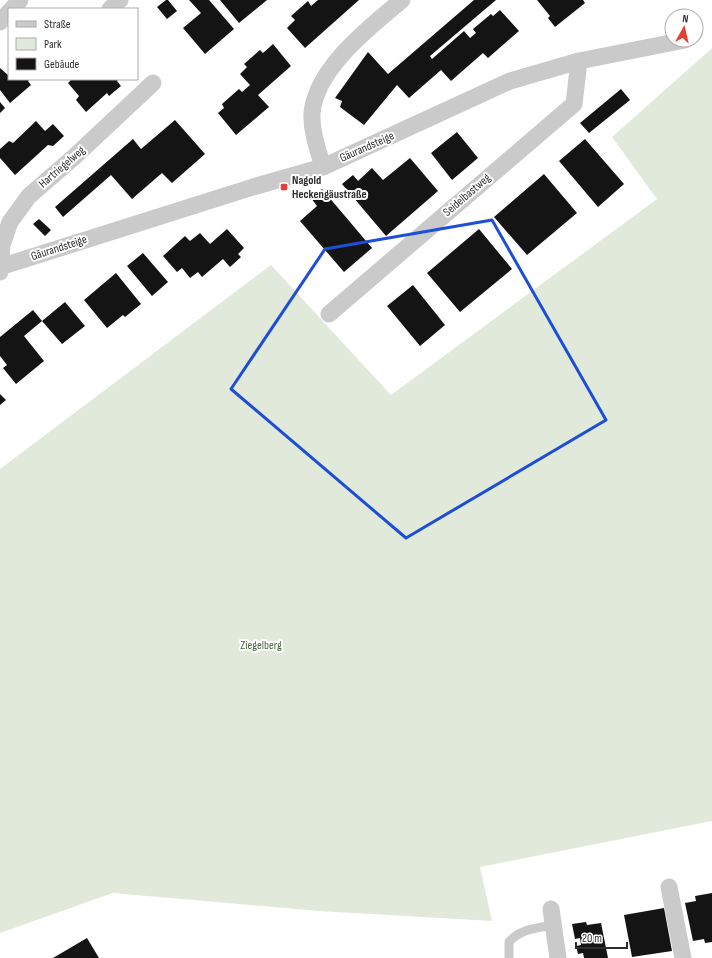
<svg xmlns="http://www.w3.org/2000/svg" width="712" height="958" font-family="'Sofia Sans Condensed',sans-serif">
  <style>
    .green { fill: #e1eada }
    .building { fill: #141414 }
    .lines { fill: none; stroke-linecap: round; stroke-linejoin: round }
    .lane { stroke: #cacaca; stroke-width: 9 }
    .street { stroke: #cacaca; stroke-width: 17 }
    .marked { fill: none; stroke: #1d4ed8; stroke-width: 3; stroke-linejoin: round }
    .poi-dot { fill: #e14032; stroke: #fff; stroke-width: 1.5 }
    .labels { text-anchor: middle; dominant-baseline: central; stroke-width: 4; stroke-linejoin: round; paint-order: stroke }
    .street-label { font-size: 12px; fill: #2d2d2d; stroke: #fff }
    .poi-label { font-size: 12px; font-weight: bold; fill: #2d2d2d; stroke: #fff; text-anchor: start }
    .park-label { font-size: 12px; fill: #49673b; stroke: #fff }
  </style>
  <rect width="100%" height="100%" fill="#fff"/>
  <path class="green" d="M712,48v773l-232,46 12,54 -173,-10 -206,-18 -113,40v-464l271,-204 120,130 266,-196 -45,-62z"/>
  <path class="building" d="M166,0h2l9,11 -10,8 -10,-12z
    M189,0h20l25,29 -29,25 -22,-26 18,-15z
    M220,0h47l-28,23z
    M318,0h41l-54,48 -18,-20 8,-8 -4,-4 17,-15 3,5z
    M474,0h22l-66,56 2,3 32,-28 6,7 6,-5 -3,-4 18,-15 2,2 7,-6 19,21 -31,27 -5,-5 -32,28 -10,-11 -32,28 -12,-13 -33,40 -24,-18 2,-6 -7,-3 33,-46 20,22z
    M537,0h46l2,3 -30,24 -7,-9 2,-2z
    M273,44l18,22 -33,29 11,12 -33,28 -18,-22 6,-5 -2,-4 17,-15 3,3 8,-7 -10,-11 7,-7 -3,-3 16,-14 3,3z
    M0,68l9,8v3h21l-2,2 3,4 -21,18 -10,-13z
    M72,79h46l-1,2 4,5 -12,10 -2,-3 -21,19 -10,-12 3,-4 -11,-13z
    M621,89l9,11 -41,33 -9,-10z
    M0,102l5,6 -5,5z
    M175,120l30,34 -33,29 -10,-10 -30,26 -21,-24 -48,42 -8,-10 78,-68 8,10z
    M36,121l9,10 8,-7 11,12 -11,10 -5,-1 -33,30 -15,-17v-9l9,-8 4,2z
    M457,132l21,26 -26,22 -21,-27z
    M585,139l39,45 -26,23 -39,-46z
    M410,158l28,33 -52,45 -44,-52 11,-9 5,6 14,-13 11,12z
    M544,174l33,39 -50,42 -33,-38z
    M322,189l50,59 -28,24 -44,-51 17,-15 -6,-8z
    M39,219l12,11 -6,6 -12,-12z
    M227,229l17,19 -6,6 3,3 -11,10 -7,-8 -21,18 -4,-5 -8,6 -8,-10 -5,4 -14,-16 22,-20 5,5 10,-8 10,11z
    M479,229l33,40 -52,43 -33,-39z
    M143,253l25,29 -16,14 -25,-30z
    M116,273l25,31 -16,13 -2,-2 -16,13 -23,-28z
    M413,285l32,40 -25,21 -33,-40z
    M65,302l20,24 -23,18 -20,-23z
    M33,310l9,11 -18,15 20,25 -28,23 -13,-16 4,-3 -7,-9v-19z
    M0,394l6,6 -6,5z
    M712,893v49l-7,1 -1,-4 -11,2 -8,-38 11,-2 -1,-5z
    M664,908l8,43 -40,6 -8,-42z
    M586,922l1,3 14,-2 7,35h-24l-1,-5 -5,1 -2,-8 5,-1 -1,-7 -5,1 -3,-15z
    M87,938l12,20h-46z"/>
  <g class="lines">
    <path class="lane" d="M509,958v-16c11,-13 28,-14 44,-17"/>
    <path class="street" d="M12,9l8,-9
      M110,9l10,-9
      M0,22l9,-10
      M323,167c-5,-17 -12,-36 -11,-54 4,-45 58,-86 90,-113
      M0,267l253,-80 70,-20 187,-86 69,-20 106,-21
      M0,272l2,-27 8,-23 19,-26 45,-39 79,-74
      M329,314l245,-210 5,-43
      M669,887l14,71
      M551,909l7,49"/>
  </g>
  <path class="marked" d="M492,220l114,200 -200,118 -175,-149 94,-140z"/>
  <rect class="poi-dot" x="280" y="183" width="8" height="8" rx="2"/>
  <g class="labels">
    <g class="street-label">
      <text transform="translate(367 147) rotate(-24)">Gäurandsteige</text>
      <text transform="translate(62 167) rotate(-41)">Hartriegelweg</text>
      <text transform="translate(467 195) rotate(-41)">Seidelbastweg</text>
      <text transform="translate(59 248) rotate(-18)">Gäurandsteige</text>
    </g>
    <g class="poi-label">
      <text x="292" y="180">Nagold<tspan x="292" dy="14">Heckengäustraße</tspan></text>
    </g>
    <g class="park-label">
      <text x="261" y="645">Ziegelberg</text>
    </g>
  </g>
  <rect x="8" y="8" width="130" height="72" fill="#ffffff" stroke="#ababab"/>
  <rect x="16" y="21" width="20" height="6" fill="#cacaca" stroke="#ababab"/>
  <text x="44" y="28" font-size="12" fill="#2d2d2d">Straße</text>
  <rect x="16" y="38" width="20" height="12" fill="#e1eada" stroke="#ababab"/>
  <text x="44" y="48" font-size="12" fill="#2d2d2d">Park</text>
  <rect x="16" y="58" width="20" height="12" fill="#141414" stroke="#ababab"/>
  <text x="44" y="68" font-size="12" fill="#2d2d2d">Gebäude</text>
  <g transform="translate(684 28) rotate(8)"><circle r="19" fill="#ffffff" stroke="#ababab"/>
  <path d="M0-3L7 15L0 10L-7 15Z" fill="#e14032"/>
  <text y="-6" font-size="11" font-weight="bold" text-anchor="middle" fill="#2d2d2d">N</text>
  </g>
  <path d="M576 942v6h51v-6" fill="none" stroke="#2d2d2d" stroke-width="2"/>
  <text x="582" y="942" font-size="12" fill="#2d2d2d" stroke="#ffffff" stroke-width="3" paint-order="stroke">20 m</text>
</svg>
